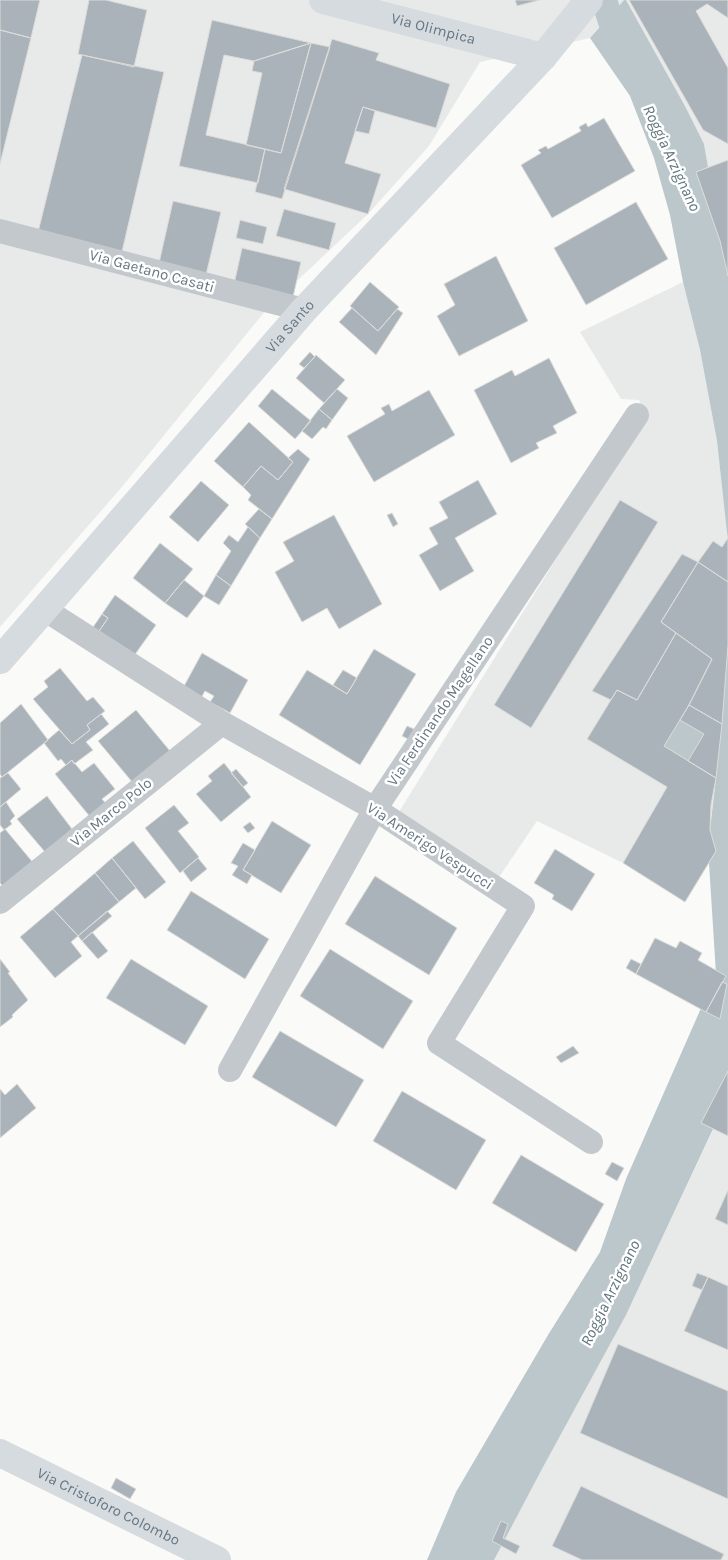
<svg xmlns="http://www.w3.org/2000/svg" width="728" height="1560" font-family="Karla,sans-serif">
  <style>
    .built { fill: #e8e9e9 }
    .water { fill: #bbc7cb }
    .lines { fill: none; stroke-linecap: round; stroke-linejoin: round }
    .canal { stroke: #bbc7cb; stroke-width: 26 }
    .building { fill: #aab3b9; stroke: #dcdcda }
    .street { stroke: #c3c8cc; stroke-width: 24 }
    .secondary { stroke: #d6dbdf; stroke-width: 28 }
    .labels { text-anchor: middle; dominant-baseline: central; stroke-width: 5; stroke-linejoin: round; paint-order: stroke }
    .street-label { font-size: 15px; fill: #657683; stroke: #fff }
    .water-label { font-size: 16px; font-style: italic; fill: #60757c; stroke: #fff }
  </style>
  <rect width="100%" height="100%" fill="#fafaf8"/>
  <path class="built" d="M0,0h624l-34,38 -110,24 -51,84 -61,68 -102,96 -145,178 -121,139z
    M626,0h102v275l-8,-34 -24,-69 12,-5 -4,-23 -19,-38z
    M683,282l17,68 17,91 10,85 1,119 -6,79 -12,106 6,21 -31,51 -62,-39 -86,-42 -46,68 -99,-66 210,-338 42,-73 -5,-12 -18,-1 -41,-67z
    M728,1071v489h-234l48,-91 84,-154 87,-185 -12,-7z"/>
  <path class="water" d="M624,0h2l59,106 19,38 4,23 -12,5 24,69 8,34v266l-11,-100 -17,-91 -17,-68 -13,-67 -16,-57 -24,-62 -40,-58z
    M728,645v426l-27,52 12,6 -87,186 -84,154 -48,91h-67l29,-68 92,-157 52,-83 26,-73 90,-205 -7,-111 7,-12 -6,-21 6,-52 -52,-32 25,-41 33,19z"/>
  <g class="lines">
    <path class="canal" d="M604,0l16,49"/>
  </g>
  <path class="building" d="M0,0h40l-9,38 -31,-8z
    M89,0h17l41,10 -13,57 -56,-13z
    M515,0h25l-23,6z
    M629,0h99v18l-21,-14 -11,7 32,57v76l-25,-14z
    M212,20l99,23 -57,18 -30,-6 -18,80 59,14 -7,34 -79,-17z
    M0,30l31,8 -31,126z
    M332,39l47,14 -3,7 74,24 -14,44 -73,-21 -18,56 36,11 -13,40 -84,-25z
    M311,43l-30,110 -35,-8 16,-72 -10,-2 2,-10z
    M311,43l19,4 -48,152 -27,-7 10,-43 16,4z
    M82,55l82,17 -43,184 -84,-20z
    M363,107l12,4 -6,23 -14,-3z
    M604,118l31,53 -83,47 -31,-53 20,-12 -3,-3 8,-4 2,3 33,-18 -2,-4 7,-4 2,4z
    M728,160v116l-8,-35 -24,-69z
    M173,201l48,11 -15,63 -47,-12z
    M636,202l32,57 -82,46 -32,-57z
    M284,209l52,14 -7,27 -53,-14z
    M240,220l27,7 -4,17 -27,-6z
    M242,248l59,14 -8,35 -59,-13z
    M496,256l32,65 -69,35 -22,-40 18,-11 -11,-21z
    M370,282l29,25 -21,24 -28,-25z
    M352,308l26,23 19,-22 6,4 -27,42 -37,-33z
    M310,352l5,5 -11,11 -5,-4z
    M316,355l29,25 -21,23 -28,-25z
    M549,358l28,55 -24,13 4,7 -21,10 3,5 -28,15 -37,-73 38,-20 3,6z
    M272,389l39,32 -16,18 -37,-33z
    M337,389l11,9 -16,22 -13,-11z
    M429,390l26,45 -81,47 -27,-46 38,-22 -4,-6 8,-4 3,7z
    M319,409l13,11 -6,9 -3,-2 -11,12 -10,-8z
    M249,422l44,40 -15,18 -17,-14 -18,21 -29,-26z
    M298,449l12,10 -38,60 -24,-19 3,-5 -8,-8 18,-21 17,14 15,-18 -5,-4z
    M478,480l19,34 -42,24 19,33 -34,20 -21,-36 19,-11 -9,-16 19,-10 -9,-16z
    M201,481l28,24 -31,37 -29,-25z
    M620,500l38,22 -127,206 -37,-23z
    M259,509l13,10 -12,19 -15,-14z
    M392,513l6,11 -5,3 -6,-12z
    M334,515l48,89 -43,25 -12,-21 -25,14 -27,-50 19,-11 -11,-19z
    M248,527l12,11 -29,48 -15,-11 15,-24 -8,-8 6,-8 9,7z
    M728,538v44l-30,-20 15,-21 9,6z
    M160,543l33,26 -28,34 -32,-25z
    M682,554l16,8 -37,60 15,11 -39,67 -20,-10 -6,10 -19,-9z
    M698,562l30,20v63l-6,79 -33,-19 23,-46 -51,-37z
    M216,575l15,11 -12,19 -15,-9z
    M184,580l20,16 -17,22 -22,-15z
    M115,595l41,30 -25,35 -36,-23 13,-19 -6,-4z
    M102,614l6,4 -13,19 -6,-4z
    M676,633l36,26 -23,46 -25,41 52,32 -5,27 -1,25 6,21 -31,51 -62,-39 44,-76 -80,-48 30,-49 20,10z
    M374,649l42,25 -56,91 -81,-50 28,-45 40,24z
    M202,653l46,27 -18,33 -20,-11 4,-6 -9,-5 -4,7 -18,-10z
    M60,668l27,33 6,-4 12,14 -18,14 3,5 -18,14 -39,-45 15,-12 -4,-6z
    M343,670l14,8 -10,16 -14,-9z
    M21,704l27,36 -46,37 -2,-3v-51z
    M689,705l33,19 -6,54 -28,-17 16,-27 -24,-14z
    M136,710l34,41 -37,32 -35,-42z
    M101,714l8,10 -23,18 7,8 -19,14 -2,-4 -6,5 -5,-6 -3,2 -14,-18 15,-13 13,14 18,-14 -3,-5z
    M407,726l7,3 -6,10 -6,-3z
    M72,760l10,12 12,-9 21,26 -13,10 5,6 -16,13 -36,-44z
    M224,763l27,34 -30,25 -25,-28 16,-13 -4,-5z
    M236,769l12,14 -5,4 -12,-14z
    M8,773l13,16 -21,18v-29z
    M47,796l25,33 -27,23 -28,-33z
    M6,802l9,14 -5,5 2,3 -8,6 -4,-5v-18z
    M174,805l15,18 -11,8 21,26 -19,16 -35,-45z
    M272,821l39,24 -30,48 -38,-23z
    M250,822l5,6 -7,5 -5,-6z
    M5,829l30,36 -29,25 -6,-7v-50z
    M133,841l33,41 -21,17 -33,-41z
    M243,843l12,7 -12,20 9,5 -5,9 -15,-9 6,-9 -7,-3z
    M555,849l40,25 -23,37 -20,-12 2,-4 -20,-12z
    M112,858l24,30 -17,14 -24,-29z
    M198,858l9,11 -16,13 -8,-11z
    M95,873l24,29 -41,34 -25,-27z
    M375,876l82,52 -28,47 -84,-51z
    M191,891l78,48 -24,40 -78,-49z
    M53,909l25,27 -7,6 11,14 -27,22 -35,-41z
    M107,911l5,5 -30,25 -4,-5z
    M92,932l16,19 -10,8 -16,-18z
    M655,938l21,10 4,-7 22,12 -4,7 28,16 -20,36 -70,-38z
    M330,949l83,52 -30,48 -83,-53z
    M0,959l10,13 -2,1 20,27 -16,15 1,2 -13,10z
    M131,959l77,47 -23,39 -79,-47z
    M631,959l10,5 -5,10 -10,-6z
    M722,982l5,2 -7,35 -14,-7z
    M280,1031l84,49 -28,47 -84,-50z
    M573,1046l6,7 -18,10 -5,-6z
    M728,1071v65l-27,-13z
    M17,1084l19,24 -36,30v-49l5,6z
    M402,1091l84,49 -30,50 -83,-49z
    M521,1155l83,49 -28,48 -84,-49z
    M612,1162l12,6 -7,13 -12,-7z
    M728,1190v35l-13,-6z
    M697,1273l11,4 -6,13 -10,-4z
    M708,1277l20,9v64l-44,-19z
    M618,1344l110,47v108l-148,-66z
    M116,1478l20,11 -6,10 -19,-11z
    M581,1486l143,68 -3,6h-139l-30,-14z
    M501,1521l7,3 -5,14 17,8 -4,8 -24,-13z"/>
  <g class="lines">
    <path class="street" d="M0,231l304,79
      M44,609l178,114 153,86 148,97 -84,137 152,99
      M0,902l222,-179
      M230,1070l145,-261 262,-394"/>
    <g class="secondary">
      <path id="s1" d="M323,0l220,57"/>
      <path id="s2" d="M0,660l304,-350 239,-253 46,-57"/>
      <path id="s3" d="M0,1453l217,107"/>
    </g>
  </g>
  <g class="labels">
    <g class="street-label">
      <text stroke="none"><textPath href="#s1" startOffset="114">Via Olimpica</textPath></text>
      <text transform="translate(152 271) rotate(15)">Via Gaetano Casati</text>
      <text stroke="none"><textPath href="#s2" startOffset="442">Via Santo</textPath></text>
      <text transform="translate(440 711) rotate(-56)">Via Ferdinando Magellano</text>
      <text transform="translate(111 812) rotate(-39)">Via Marco Polo</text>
      <text transform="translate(430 846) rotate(33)">Via Amerigo Vespucci</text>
      <text stroke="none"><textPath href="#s3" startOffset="121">Via Cristoforo Colombo</textPath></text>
    </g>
    <g class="water-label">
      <text transform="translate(672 158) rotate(65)">Roggia Arzignano</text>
      <text transform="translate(610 1293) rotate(-64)">Roggia Arzignano</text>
    </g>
  </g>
</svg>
